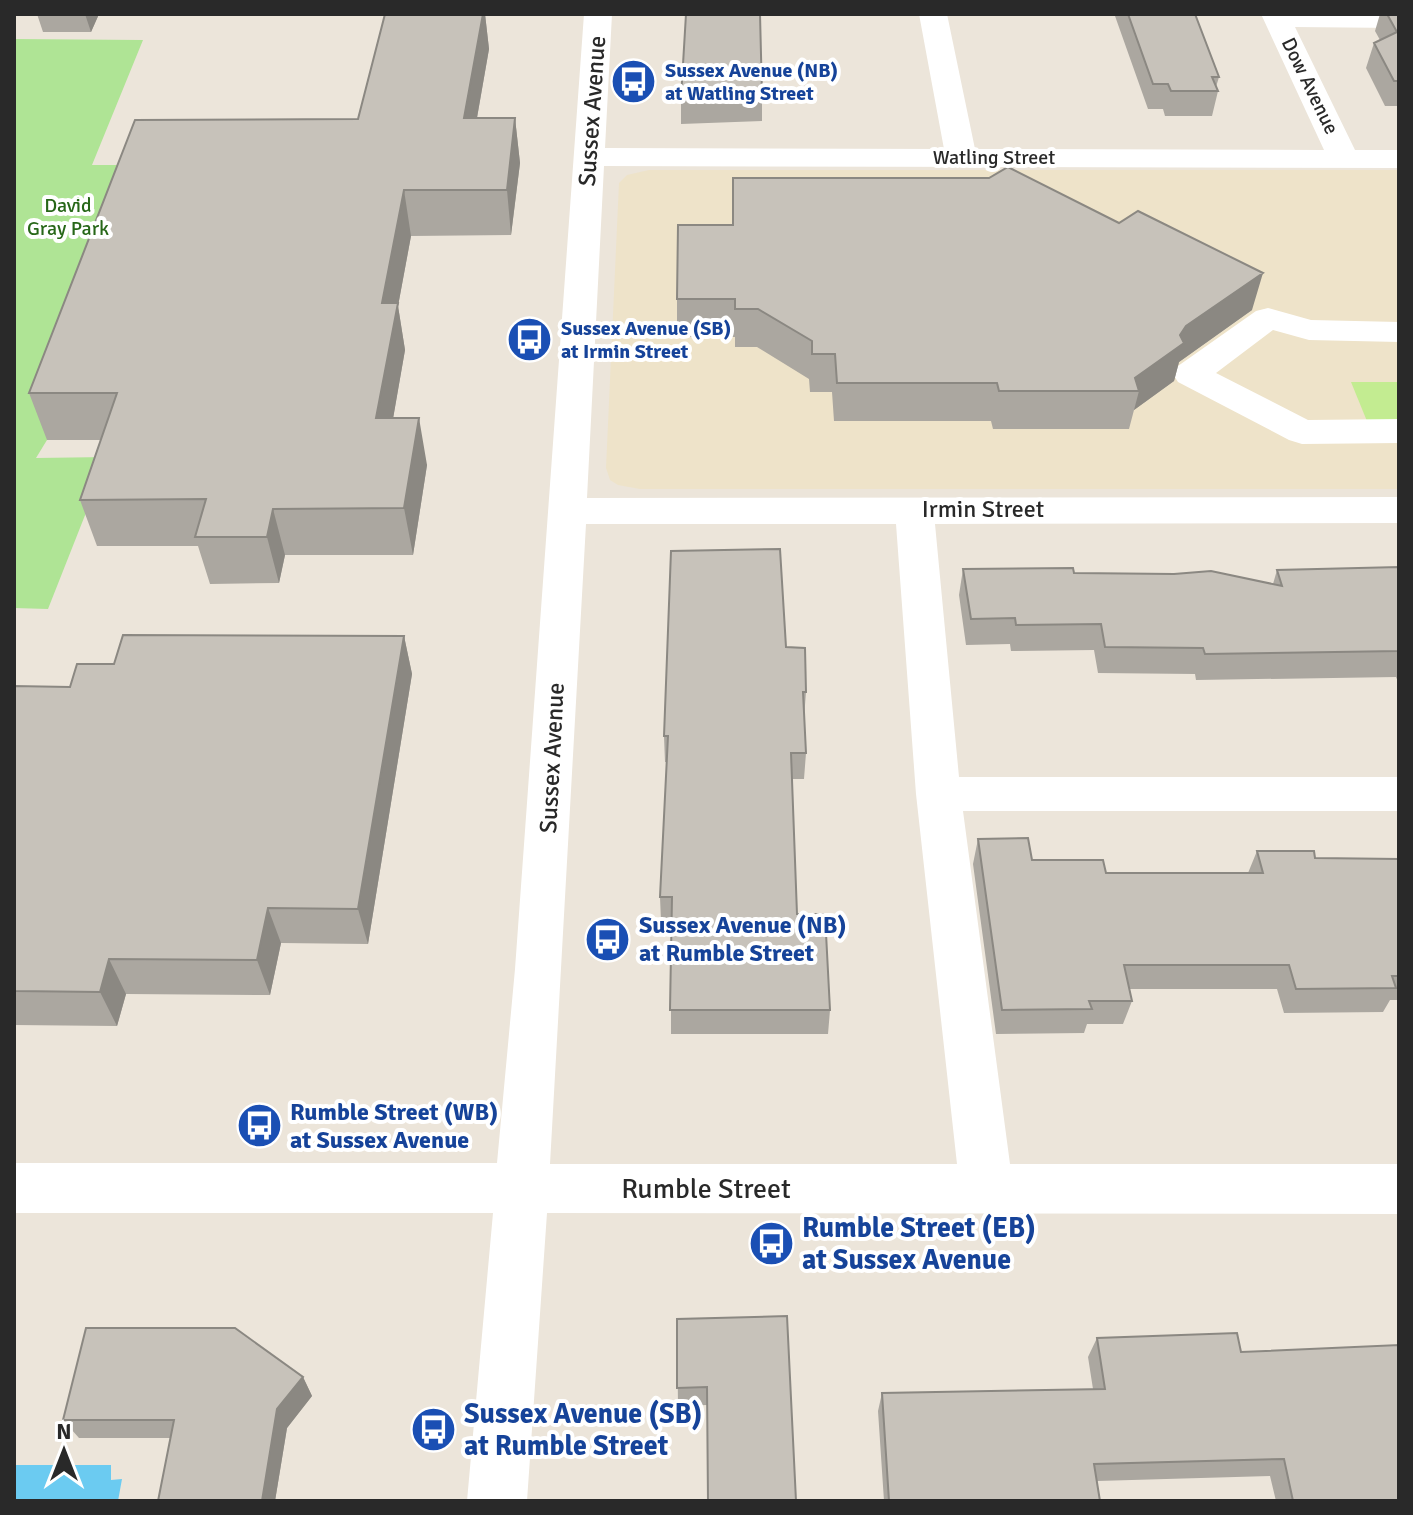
<svg xmlns="http://www.w3.org/2000/svg" width="1413" height="1515" font-family="Signika,sans-serif">
  <style>
    .education { fill: #eee3c9 }
    .green { fill: #afe495 }
    .pitch { fill: #c3ec91 }
    .water { fill: #6bcbf1 }
    .lines { fill: none; stroke-linecap: round; stroke-linejoin: round }
    .minor { fill: #fff; fill-rule: evenodd }
    .wall { fill: #aba7a0 }
    .shaded-wall { fill: #8b8882 }
    .building { fill: #c7c2ba; stroke: #8b8882; stroke-width: 2 }
    .labels { text-anchor: middle; dominant-baseline: central; stroke-width: 8; stroke-linejoin: round; paint-order: stroke }
    .far-transit-label { font-size: 20px; font-weight: bold; fill: #164399; stroke: #fff; text-anchor: start }
    .far-street-label { font-size: 20px; fill: #292929; stroke: #fff }
    .far-park-label { font-size: 20px; fill: #276718; stroke: #fff }
    .street-label { font-size: 24px; fill: #292929; stroke: #fff }
    .transit-label { font-size: 24px; font-weight: bold; fill: #164399; stroke: #fff; text-anchor: start }
    .near-street-label { font-size: 28px; fill: #292929; stroke: #fff }
    .near-transit-label { font-size: 28px; font-weight: bold; fill: #164399; stroke: #fff; text-anchor: start }
  </style>
  <rect width="100%" height="100%" fill="#ece5da"/>
  <path class="education" d="M649,170h750v319h-759l-22,-4 -8,-5 -4,-12 13,-285 8,-8z"/>
  <path class="green" d="M14,39l129,1 -51,125h55l-100,275 -11,18 72,-1 -60,152 -34,-1z"/>
  <path class="pitch" d="M1351,382h48v49h-28z"/>
  <path class="water" d="M14,1465h97v15l11,-1 -4,22h-104z"/>
  <g class="lines">
    <path class="minor" d="M584,14h28l-7,134 339,1 -25,-135h28l28,135 349,1 -63,-136h138v14l-104,-1 60,123h44v18l-795,-2 -17,332 812,-1v26l-464,1 24,253h440v34h-436l47,353h389v50l-852,-1 -20,288h-60l26,-288h-479v-50h483l18,-194zM586,524h310l20,270 41,370h-407z
      M1268,308l43,12 88,2v20l-90,-2 -36,-10 -57,43 92,47 91,-1v24l-97,1 -13,-4 -111,-58 -5,-8 5,-8 78,-55z"/>
  </g>
  <path class="wall" d="M37,14h62l-8,18h-48z
    M385,14h100l4,35 -12,69h38l5,45 -9,72 -100,1 -13,70 7,44 -12,68 34,47 -14,90h-128l-6,28 -69,1 -12,-38h-101l-17,-46 21,-60h-54l-18,-47 329,-274z
    M1110,14h85l24,63 -3,10 2,4 -6,25h-47l-2,-7h-15l-33,-93h-4z
    M1380,14h19v92h-14l-19,-38 8,-25 6,-3 -5,-9z
    M762,95v26l-81,3v-26z
    M733,178l519,132 -73,52 -5,19 -40,29 -5,19h-136l-2,-8h-157l-2,-29h-22l-1,-13 -52,-32h-22v-10h-58v-38l55,-74z
    M1399,567v117l-3,-7 -200,3 -1,-6 -97,-1 -4,-23 -83,1 -1,-7 -44,1 -7,-50 4,-26 310,15 4,-14z
    M404,636l8,38 -44,270 -87,-1 -11,52 -144,-1 -9,32 -103,-1v-339l56,1 44,-23z
    M786,647l20,45 -2,26 2,35 -2,26h-12l5,135 33,96 -2,24h-157v-113h-10l-1,-24 7,-135h-2l-1,-26z
    M978,839l54,21 74,13h142l9,-22 58,7 84,1v141h-9l-7,12 -99,1 -7,-24h-148l3,12 -9,23h-36l-3,9 -88,1 -23,-170z
    M677,1319l119,182 -89,-96 -29,1z
    M1097,1338l144,14 158,149h-123l-6,-25 -173,5 3,20h-216l-6,-90 4,-18 211,-4 -5,-32z
    M303,1377l9,19 -25,32 -12,73h-117l13,-63h-92l-16,-18z"/>
  <path class="shaded-wall" d="M85,14h14l-8,18z
    M483,14h2l4,35 -20,114 -5,-45z
    M515,118l5,45 -9,72 -4,-45z
    M404,190l7,46 -13,70 7,44 -20,115 -9,-47 6,-115z
    M1263,273l-11,37 -73,52 -5,19 -40,29 5,-19 -4,-13 45,-43 6,-9z
    M419,418l8,47 -14,90 -9,-47z
    M273,509l12,46 -6,28 -12,-46z
    M404,636l8,38 -44,270 -10,-35z
    M268,908l13,35 -11,52 -13,-35z
    M109,959l17,35 -9,32 -17,-34z
    M303,1377l9,19 -25,32 -12,73h-13l15,-92z"/>
  <path class="building" d="M385,14h98l-19,104h51l-8,72h-103l-22,113h16l-22,115h43l-15,90 -131,1 -6,28h-72l11,-38 -126,1 37,-107h-88l106,-273 223,-1z
    M686,14h74l2,81 -81,3z
    M1128,14h67l24,63h-7l6,14h-47l-3,-7h-15z
    M1387,14h12v67h-5l-20,-38 23,-11z
    M1008,167l111,56 19,-12 125,62 -77,53 -6,9 4,8 -49,35 4,13h-140l-2,-8h-160l-2,-29h-23v-13l-54,-32h-23v-10h-58l1,-74h55v-47h256z
    M780,549l6,98 19,1 1,44h-3l3,61h-15l6,161h28l5,96h-160l2,-113h-12l8,-161h-4l7,-185z
    M1399,567v84l-194,3 -2,-6 -98,-1 -4,-23 -85,1 -1,-7 -44,1 -8,-50 110,-1 1,5 100,1 37,-3 71,15 -5,-16z
    M123,635l281,1 -46,273 -90,-1 -11,52 -148,-1 -9,33 -86,-1v-305l56,1 7,-23h37z
    M1028,838l4,22h71l3,13h157l-6,-22h57l1,7 84,1v117h-7l4,12 -100,1 -7,-24h-165l8,36h-43l3,8 -90,1 -24,-171z
    M787,1316l9,185h-88l-1,-114 -30,1v-69z
    M86,1328h149l68,49 -26,32 -15,92h-104l16,-81h-111z
    M1237,1333l4,19 158,-7v156h-106l-9,-42 -190,5 6,37h-211l-7,-108 223,-4 -8,-51z"/>
  <defs>
    <symbol id="bus-disc" viewBox="-11 -11 22 22"><circle r="9.5" fill="#1a4fb4" stroke="#fff"/><path d="M-5-6H5V4H4V6H2V4H-2V6H-4V4H-5ZM-3.5-4V0h7V-4ZM-3.5 1.2v1.5H-2V1.2ZM2 1.2v1.5H3.5V1.2Z" fill="#fff"/></symbol>
  </defs>
  <g fill-rule="evenodd">
    <use href="#bus-disc" x="608" y="56" width="51" height="51"/>
    <use href="#bus-disc" x="504" y="314" width="51" height="51"/>
    <use href="#bus-disc" x="582" y="914" width="51" height="51"/>
    <use href="#bus-disc" x="234" y="1100" width="51" height="51"/>
    <use href="#bus-disc" x="746" y="1218" width="51" height="51"/>
    <use href="#bus-disc" x="408" y="1404" width="51" height="51"/>
  </g>
  <g class="labels">
    <g class="far-transit-label">
      <text x="665" y="70">Sussex Avenue (NB)<tspan x="665" dy="23">at Watling Street</tspan></text>
      <text x="561" y="328">Sussex Avenue (SB)<tspan x="561" dy="23">at Irmin Street</tspan></text>
    </g>
    <g class="far-street-label">
      <text transform="translate(1310 86) rotate(64)">Dow Avenue</text>
      <text x="994" y="157">Watling Street</text>
    </g>
    <g class="far-park-label">
      <text x="68" y="205">David<tspan x="68" dy="23">Gray Park</tspan></text>
    </g>
    <g class="street-label">
      <text transform="translate(592 111) rotate(-86)">Sussex Avenue</text>
      <text x="983" y="509">Irmin Street</text>
      <text transform="translate(552 758) rotate(-87)">Sussex Avenue</text>
    </g>
    <g class="transit-label">
      <text x="639" y="925">Sussex Avenue (NB)<tspan x="639" dy="28">at Rumble Street</tspan></text>
      <text x="290" y="1112">Rumble Street (WB)<tspan x="290" dy="28">at Sussex Avenue</tspan></text>
    </g>
    <g class="near-street-label">
      <text x="706" y="1189">Rumble Street</text>
    </g>
    <g class="near-transit-label">
      <text x="802" y="1228">Rumble Street (EB)<tspan x="802" dy="32">at Sussex Avenue</tspan></text>
      <text x="464" y="1414">Sussex Avenue (SB)<tspan x="464" dy="32">at Rumble Street</tspan></text>
    </g>
  </g>
  <rect width="1413" height="1515" fill="none" stroke="#292929" stroke-width="32"/>
  <g transform="translate(64 1451)" stroke="#ffffff" stroke-width="6" paint-order="stroke">
  <path d="M0-6L14 30L0 20L-14 30Z" fill="#292929"/>
  <text y="-12" font-size="22" font-weight="bold" text-anchor="middle" fill="#292929">N</text>
  </g>
</svg>
